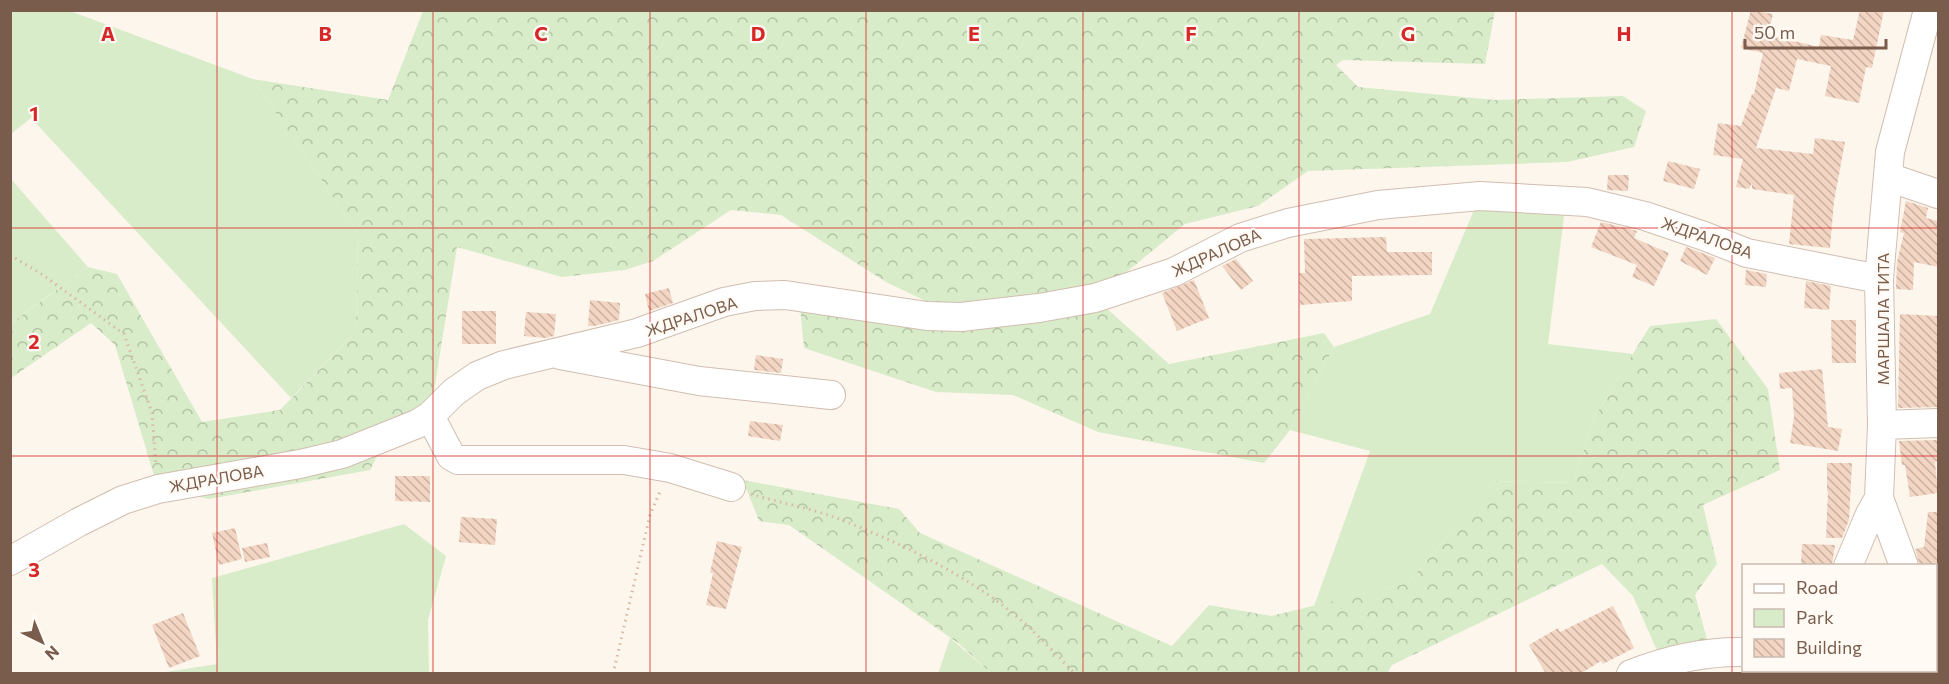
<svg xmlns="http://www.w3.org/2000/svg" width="1949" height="684" font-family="Commissioner,sans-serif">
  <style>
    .green { fill: #d8ecc9 }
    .forest { fill: url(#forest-crowns) }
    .building { fill: url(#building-back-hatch) }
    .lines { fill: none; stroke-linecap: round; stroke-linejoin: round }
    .minor-casing { stroke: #d1beb0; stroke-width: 30 }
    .path { stroke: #d9b8a5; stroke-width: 3; stroke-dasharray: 1.5 4.5; stroke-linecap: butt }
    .minor { stroke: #fff; stroke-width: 28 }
    .grid { fill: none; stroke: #d62828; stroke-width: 1.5; stroke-opacity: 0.55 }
    .labels { text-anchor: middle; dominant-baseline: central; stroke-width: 4.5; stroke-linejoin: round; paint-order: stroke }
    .street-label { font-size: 16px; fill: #7a5c4d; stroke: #fffaf3 }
    .grid-label { font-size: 20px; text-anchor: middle; font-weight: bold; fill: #d62828; stroke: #fffaf3; stroke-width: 4.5; stroke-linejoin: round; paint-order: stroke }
  </style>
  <defs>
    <pattern id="forest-crowns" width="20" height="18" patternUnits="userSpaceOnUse" patternTransform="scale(1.5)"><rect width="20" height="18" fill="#d8ecc9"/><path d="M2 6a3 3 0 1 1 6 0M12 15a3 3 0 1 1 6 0" fill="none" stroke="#b4c2a5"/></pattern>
    <pattern id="building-back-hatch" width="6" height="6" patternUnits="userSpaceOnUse" patternTransform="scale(1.5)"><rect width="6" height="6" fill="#f3d5c3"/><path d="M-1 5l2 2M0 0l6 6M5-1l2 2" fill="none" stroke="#cab0a1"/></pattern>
  </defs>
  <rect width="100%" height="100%" fill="#fdf6ec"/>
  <path class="green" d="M11,11h59l183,68 105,155 -2,98 -65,66 -260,-280 -20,16z
    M11,179l77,88 -77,56h-1z
    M1480,196l86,5 -18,143 85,10 -38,62 -22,67 -79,-2 -86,102 -94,23 56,-155 -80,-21 44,-83 96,-33z
    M404,524l42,32 -18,64 1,53h-269l57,-9 -5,-86z
    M950,638l41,35 -53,1z"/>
  <path class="forest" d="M423,11h1072l-10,53 -142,-4 -7,5 22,22 137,13 128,-4 23,15 -12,36 -67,15 -259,9 -50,35 -73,18 -90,74 74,66 155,-31 10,14 -44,83 -26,33 -166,-31 -85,-37 -77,-3 -132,-44 -5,-51 160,20 -73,-35 -105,-67 -50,-5 -78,51 -28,9 -63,7 -105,-30 -27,169 -44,22 -16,32 -161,29 -51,-10 -43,-144 -24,-22 -80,55 -1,-54 78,-57 29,7 85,148 78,-12 76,-78 2,-98 -105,-155 135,21z
    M1716,319l52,70 12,81 -77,35 14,59 -22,31 13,48 -50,10 -25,-57 -31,-32 -210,101 -5,9 -396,-1 -33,-30 -169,-118 -30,-4 -16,-41 156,29 21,24 252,113 37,-41 62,11 137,-33 86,-102 79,2 22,-67 55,-90z"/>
  <path class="building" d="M1751,10l22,4 -5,21 51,12 2,-12 32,5 7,-30h24l-12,58 -6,-1 -7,36 -34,-7 6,-30 -34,-7 -8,32 -13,-3 -20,60 57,6 2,-16 30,4 -11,59 -4,47 -41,-4 5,-49 -42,-6v-6l-3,6 -13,-2 7,-28 -30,-4 5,-32 23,3 11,-32h2l9,-41 -22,-5z
    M1668,161l32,8 -6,20 -31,-8z
    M1608,175h21l-1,16 -21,-1z
    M1906,201l22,7 -2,10 12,3v46l-24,-5 -1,28 -17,-1 1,-27 7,-29 -4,-1z
    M1601,222l36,9 -3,7 35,15 -15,33 -22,-9 5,-12 -46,-18z
    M1386,237l1,15h45v23l-80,1v25l-52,4 -1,-32h6l-1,-34z
    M1686,247l29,11 -8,17 -27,-14z
    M1236,259l17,22 -12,9 -19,-24z
    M1746,270l21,4 -1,13 -21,-2z
    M1194,280l15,38 -32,13 -15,-38z
    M1806,281l25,5 -2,24 -25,-2z
    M669,288l4,15 -24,8 -4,-17z
    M590,300l30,3 -1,17 -25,6h-6z
    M462,311h34v33h-34z
    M526,312l30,2 -2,22 -9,2 -21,-2z
    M1900,314l38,2v91l-40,1z
    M1831,320h25v43h-24z
    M756,355l27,4 -2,14 -27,-3z
    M1822,369l6,58 14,2 -4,22 -48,-8 4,-27 -2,-28 -12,1 -1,-16z
    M750,421l33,4 -3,16 -32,-5z
    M1938,440v21l-3,1 3,31 -28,4 -5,-32h-3l-3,-24z
    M1827,463h25l-3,57 -7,18h-16l2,-47h-1z
    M395,476h35v26l-35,-1z
    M1928,512h10v54h-18l-5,-17 9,-2z
    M461,517l36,2 -2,26 -36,-3z
    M235,528l7,31 -23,6 -7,-32z
    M717,541l25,6 -16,62 -20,-4 7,-32h-3z
    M267,543l3,14 -25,5 -3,-14z
    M1802,544l33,1 -3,20 -31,-1z
    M1613,606l21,42 -31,16 -2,-3 -21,13h-34l-17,-29 29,-17 2,4z
    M183,613l17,43 -31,12 -17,-43z"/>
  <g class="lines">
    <defs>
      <path id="minor" d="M1888,177l50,17
        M560,355l139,26 132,14
        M430,416l21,40 7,4h166l46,8 61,19
        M1882,425l56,-2
        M10,561l69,-39 44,-22 35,-11 142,-25 42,-10 75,-30 13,-8 24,-24 23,-16 27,-11 133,-32 87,-31 31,-6 30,-1 142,21 34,1 78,-9 56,-10 79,-26 66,-34 48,-15 90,-18 102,-9 107,6 58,14 59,20 43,17 132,26
        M1848,566l22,-52 9,-16
        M1904,566l-25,-68 3,-73 -3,-146 11,-127 38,-142
        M1936,651l2,8
        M1631,674c36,-14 74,-23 113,-22
        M1764,674l1,-4"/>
    </defs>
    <use href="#minor" class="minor-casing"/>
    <path class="path" d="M10,255l33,20 81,59 28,79 4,53
      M751,494c29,9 60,14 88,25 57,22 113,49 162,85 27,20 51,46 74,70
      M613,674l37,-159 11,-26"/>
    <use href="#minor" class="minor"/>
  </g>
  <path class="grid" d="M217,10v664M433,10v664M650,10v664M866,10v664M1083,10v664M1299,10v664M1516,10v664M1732,10v664M10,228h1928M10,456h1928"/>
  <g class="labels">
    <g class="street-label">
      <text transform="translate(1707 237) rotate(19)">ЖДРАЛОВА</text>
      <text transform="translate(1216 252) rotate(-24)">ЖДРАЛОВА</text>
      <text transform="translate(691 316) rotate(-18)">ЖДРАЛОВА</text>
      <text transform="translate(1882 319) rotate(-90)">МАРШАЛА ТИТА</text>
      <text transform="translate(216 478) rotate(-10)">ЖДРАЛОВА</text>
    </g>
  </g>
  <g class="grid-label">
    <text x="108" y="41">A</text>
    <text x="325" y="41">B</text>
    <text x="541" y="41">C</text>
    <text x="758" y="41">D</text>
    <text x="974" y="41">E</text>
    <text x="1191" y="41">F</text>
    <text x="1408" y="41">G</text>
    <text x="1624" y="41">H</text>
    <text x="34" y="121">1</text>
    <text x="34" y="349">2</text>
    <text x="34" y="577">3</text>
  </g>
  <rect width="1949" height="684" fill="none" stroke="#7a5c4d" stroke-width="24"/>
  <rect x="1742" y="564" width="195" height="108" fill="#fffaf3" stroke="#cabbb1" stroke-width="1.5"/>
  <rect x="1754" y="584" width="30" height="9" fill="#ffffff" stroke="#cabbb1" stroke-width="1.5"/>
  <text x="1796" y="594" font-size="18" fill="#7a5c4d">Road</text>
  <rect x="1754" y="609" width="30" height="18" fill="#d8ecc9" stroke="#cabbb1" stroke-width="1.5"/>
  <text x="1796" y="624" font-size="18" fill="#7a5c4d">Park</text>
  <rect x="1754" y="639" width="30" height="18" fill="url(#building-back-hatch)" stroke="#cabbb1" stroke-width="1.5"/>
  <text x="1796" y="654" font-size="18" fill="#7a5c4d">Building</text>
  <g transform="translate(42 642) rotate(137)" stroke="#fffaf3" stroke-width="4.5" paint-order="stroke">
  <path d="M0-4.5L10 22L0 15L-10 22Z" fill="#7a5c4d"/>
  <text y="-9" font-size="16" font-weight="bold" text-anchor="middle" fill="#7a5c4d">N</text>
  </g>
  <path d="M1745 39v9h141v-9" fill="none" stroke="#7a5c4d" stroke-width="3"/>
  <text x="1754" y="39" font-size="18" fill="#7a5c4d" stroke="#fffaf3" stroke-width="4.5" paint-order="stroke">50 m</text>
</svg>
